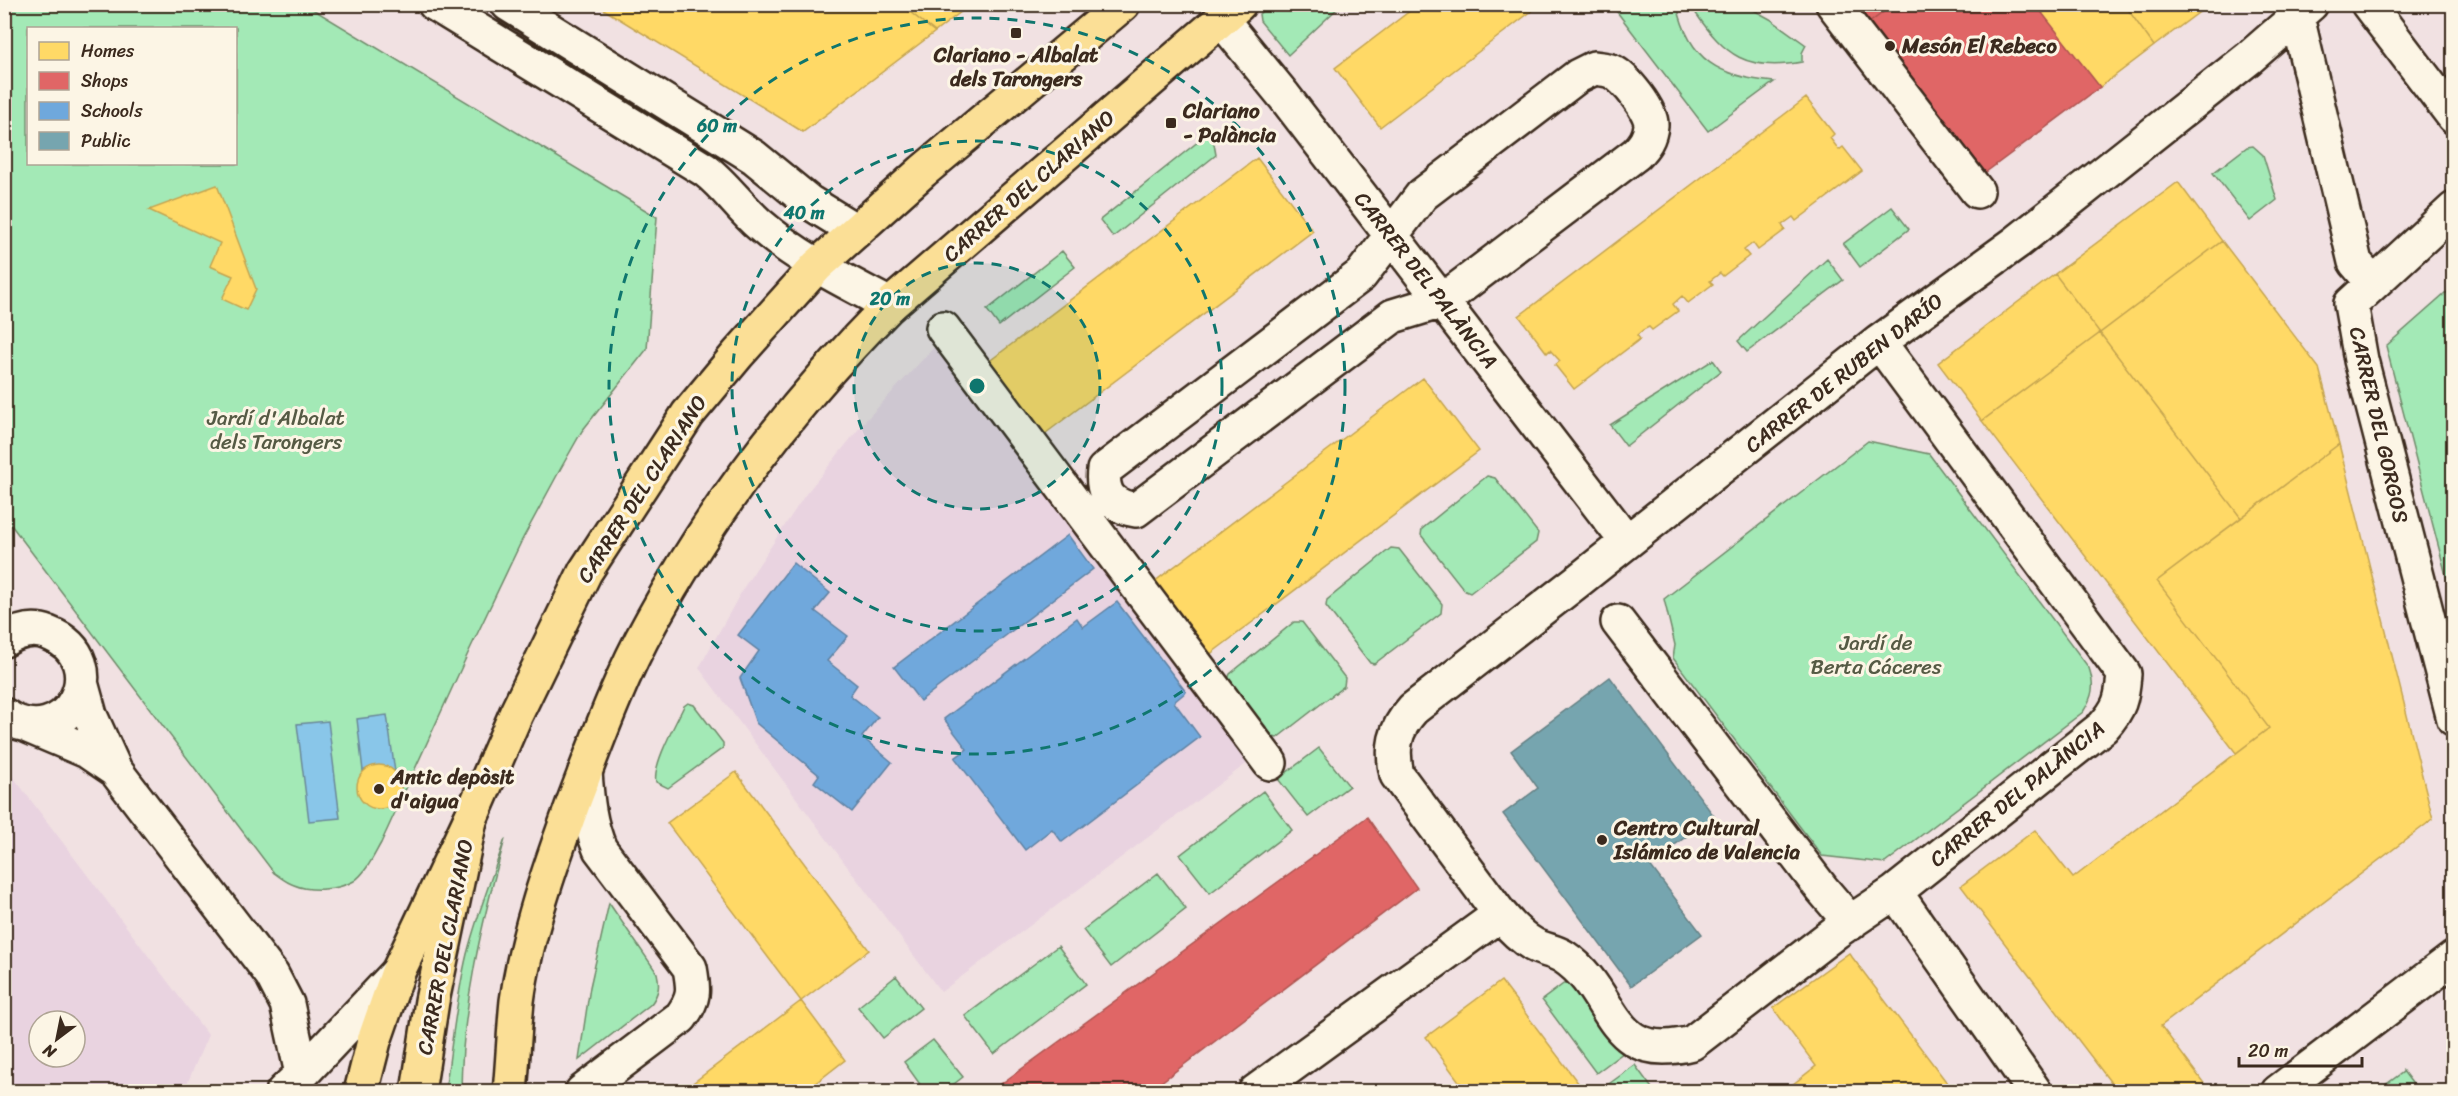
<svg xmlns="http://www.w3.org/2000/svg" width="2458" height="1096" font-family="Sriracha,sans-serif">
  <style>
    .built { fill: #e9d3e0; fill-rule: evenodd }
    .green { fill: #a3e9b6; stroke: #6f8a6a; stroke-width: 1.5; fill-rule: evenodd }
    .water { fill: #89c6e9; stroke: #6a8898; stroke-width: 1.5 }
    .homes { fill: #ffd966; stroke: #c4a450; stroke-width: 1.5 }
    .shops { fill: #e06666; stroke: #ae5450; stroke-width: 1.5 }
    .schools { fill: #6fa8dc; stroke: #5f82a3; stroke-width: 1.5 }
    .public { fill: #76a5af; stroke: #648084; stroke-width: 1.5 }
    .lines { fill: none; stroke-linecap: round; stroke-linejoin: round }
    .minor-casing { stroke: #3b2a1e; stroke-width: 38 }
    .major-casing { stroke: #3b2a1e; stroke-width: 38 }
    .highway-casing { stroke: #3b2a1e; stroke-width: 38 }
    .minor { stroke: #fcf5e5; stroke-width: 33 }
    .major { stroke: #fbdf96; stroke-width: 33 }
    .highway { stroke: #fbdf96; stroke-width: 33 }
    .ring { fill: none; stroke: #0f766e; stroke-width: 3; stroke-dasharray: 10 8 }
    .poi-dot { fill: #3b2a1e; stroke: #fcf5e5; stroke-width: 2 }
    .labels { text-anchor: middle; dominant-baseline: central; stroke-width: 6; stroke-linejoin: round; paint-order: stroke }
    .poi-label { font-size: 21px; font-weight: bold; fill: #3b2a1e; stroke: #fcf5e5; text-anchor: start }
    .street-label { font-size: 21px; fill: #3b2a1e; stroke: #fcf5e5 }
    .park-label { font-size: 21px; fill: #555a44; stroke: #fcf5e5 }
    .centre { fill: #0f766e; stroke: #fcf5e5; stroke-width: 3 }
    .ring-label { font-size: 18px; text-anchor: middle; font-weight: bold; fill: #0f766e; stroke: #fcf5e5; stroke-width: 6; stroke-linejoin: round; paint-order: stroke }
  </style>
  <rect width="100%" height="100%" fill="#f1e1e2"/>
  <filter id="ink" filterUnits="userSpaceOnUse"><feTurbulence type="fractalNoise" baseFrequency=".0167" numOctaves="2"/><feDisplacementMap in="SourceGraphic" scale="12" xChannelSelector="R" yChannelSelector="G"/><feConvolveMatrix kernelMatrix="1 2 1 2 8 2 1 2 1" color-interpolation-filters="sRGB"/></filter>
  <g filter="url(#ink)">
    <path class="built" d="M939,342l315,416 -313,234 -242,-324 45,-81 61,-92 61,-75z
      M5,766l203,269 -24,56h-179zM39,1021h36v36h-36z"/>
    <path class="green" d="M1641,4l36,1c12,56 43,72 97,77l-66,49 -94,-123z
      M1702,4l36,1 12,3 20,11 36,26 -4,8v9c-55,10 -77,-6 -107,-50z
      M5,5h301l351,212 -10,132 -65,82 -21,37 -39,72 -52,109 -89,194c-7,12 -15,30 -27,38 -16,9 -43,11 -60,4 -7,-2 -14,-8 -20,-12l-269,-356zM28,28h208v136h-208z
      M1269,5v-1l72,1 -53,50 -28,-34 -1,-7z
      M1209,133l4,5 3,17 -103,82 -13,-17z
      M2253,146l10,9 14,45 -27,21 -37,-48 34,-26z
      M1892,207l17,22 -49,38 -17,-23z
      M1062,251l13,16 -76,59 -12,-16z
      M1827,259l16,21 -96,72 -9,-11z
      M2453,287v315l-67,-256z
      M1713,360l8,11 -95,75 -16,-21z
      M1868,441l61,13 160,214c6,18 4,28 -6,44l-198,151 -63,-7 -149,-198 2,-13 -11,-46z
      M1487,476l8,2 43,55 -2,9 -66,51 -5,-2 -44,-56 1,-6z
      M1391,548l8,1 43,55 -1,9 -67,51 -4,-1 -44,-57 1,-6z
      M1294,622h8l43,56 -1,8 -67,52 -4,-1 -45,-58 2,-5z
      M688,703l6,2 29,38v5l-55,40 -12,-6c-4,-17 20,-59 28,-76z
      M1319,748l30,38 -41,31 -30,-38z
      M1263,791l29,39 -82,63 -30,-38z
      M505,839c-23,83 -43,166 -44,252h-16c7,-45 11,-92 22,-137 10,-39 25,-77 38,-115z
      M1158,873l28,36 -75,58 -28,-37z
      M609,903l48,70c3,13 2,20 -6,31l-72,56 11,-73z
      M1058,946l28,38 -92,70 -29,-38z
      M896,976l25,32 -38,30 -25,-31z
      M1570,979l54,73 -28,21 -54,-73z
      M933,1040l30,37 -18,14 -11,-3 -10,2 -20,-28z
      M1635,1065l19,26h-43l-5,-5z
      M2403,1071l15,20h-41l26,-19z"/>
    <path class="water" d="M387,715l8,57c-11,-8 -20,-8 -32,-1l-6,-52z
      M328,721l12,97 -31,3 -12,-97z"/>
    <path class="homes" d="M595,4h305l35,28 -132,100z
      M900,4h71l-36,28z
      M1419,4h122l-161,123 -45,-59z
      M2035,4h17l-10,10z
      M2052,4h72l30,42 -54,41 -58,-73z
      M2124,4h86l-56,42z
      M1806,98l28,36 -4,4 9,12 4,-3 19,24 -66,50 -3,-4 -11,8 3,5 -27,20 -5,-7 -9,7 5,6 -26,20 -3,-3 -10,8 3,3 -25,19 -6,-7 -9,8 5,7 -26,19 -3,-3 -6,3 -6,5 3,4 -66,50 -19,-24 5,-4 -10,-11 -3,3 -28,-37z
      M1257,158l56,73 -271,205 -55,-73z
      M2178,182l44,59 -122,92 -45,-59z
      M217,185l39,104 -10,21 -24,-11 11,-23 -23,-10 10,-23 -71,-33z
      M2222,241l97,127 20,76 -98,74 -141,-185z
      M2055,274l45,59 -118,88 -44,-58z
      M2100,333l141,185 -84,63 112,147 -33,25 -254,-332z
      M1423,378l56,73 -270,204 -55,-73z
      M2339,444l94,375 -272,207 45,60 -8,6h-80l-157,-206 74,-56 38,48 196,-150 -112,-147z
      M357 787a22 22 0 1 1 44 0a22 22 0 1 1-44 0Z
      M736,772l133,178 -68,51 -134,-178z
      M1849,953l105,139h-171l33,-26 -43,-58z
      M1501,981l84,111h-118l-41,-55z
      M801,1001l44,59 -41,32h-123z"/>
    <path class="shops" d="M1847,4h47l-30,23z
      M1894,4h141l65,83 -122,91 -114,-151z
      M1367,817l50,71 -269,204h-158z"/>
    <path class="schools" d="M1068,535l25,34 -173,132 -26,-34z
      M793,563l37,30 -15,18 33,25 -21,25 30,24 -7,10 28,22 -16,20 30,25 -40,50 -38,-30 5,-7 -63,-52 -16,-45 19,-27 -21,-16z
      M1117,602l69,90 -12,10 26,35 -138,105 -10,-13 -27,21 -70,-92 12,-9 -23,-30 133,-101 6,9z"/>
    <path class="public" d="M1610,677l104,139 -65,48 53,70 -71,52 -128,-172 35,-26 -27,-37z"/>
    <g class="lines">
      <defs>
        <path id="minor" d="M435,4l270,166c21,16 35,38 55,55 39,34 85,56 130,80
          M508,4l246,153 55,45 47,29
          M1833,4l144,187
          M2294,4l61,258 18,21
          M2368,4l86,113
          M1222,20l62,76 343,446
          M1594,68c6,1 13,1 19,4 12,6 39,39 38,53 -1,13 -7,21 -15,29l-194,147 -49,15 -257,194c-24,-4 -35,-15 -32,-40l257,-195 61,-80 156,-119z
          M2454,209l-103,95 10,56 93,359
          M943,328l327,435
          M1879,342l245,332c-2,25 -4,34 -21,53l-208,165 -58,39 -145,112c-86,22 -75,-51 -128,-86 -9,-6 -21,-7 -30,-12 -14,-8 -24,-19 -34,-31l-103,-139c-6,-27 -3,-45 16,-66l166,-129 300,-238 138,-100 232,-184 62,-54
          M1618,622l204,267 29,34
          M4,640c13,-8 29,-13 44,-7 70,27 18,125 -44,82
          M82,686l8,29 25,55 157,205 15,29 15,70
          M28,726l59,25 28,19
          M1895,892l140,200
          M283,1092l19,-18 96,-102
          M582,1092l99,-75c14,-19 13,-27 9,-49l-90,-119c-11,-26 -13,-49 -15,-77
          M1255,1092l245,-178
          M2278,1092l176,-134"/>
        <path id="major" d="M418,1092l14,-91 38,-181 46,-106 69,-142 103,-158 50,-60 79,-88 106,-95 200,-167
          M510,1092c3,-31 4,-61 7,-91 9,-67 34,-137 57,-200 23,-60 45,-122 77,-179 63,-115 146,-223 239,-317l349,-301"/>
        <path id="highway" d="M361,1092l13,-51 24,-69 72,-152"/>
      </defs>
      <use href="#minor" class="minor-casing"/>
      <use href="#major" class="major-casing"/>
      <use href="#highway" class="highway-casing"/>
      <use href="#minor" class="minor"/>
      <use href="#major" class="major"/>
      <use href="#highway" class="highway"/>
    </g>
  </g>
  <circle cx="977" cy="386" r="123" fill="#0f766e" fill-opacity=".12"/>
  <g class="ring">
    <circle cx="977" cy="386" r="123"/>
    <circle cx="977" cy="386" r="245"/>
    <circle cx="977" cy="386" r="368"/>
  </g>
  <g class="poi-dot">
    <rect x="1010" y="27" width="12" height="12" rx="3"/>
    <circle cx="1890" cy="46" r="6"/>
    <rect x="1165" y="117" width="12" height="12" rx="3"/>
    <circle cx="379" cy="789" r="6"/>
    <circle cx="1602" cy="840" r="6"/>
  </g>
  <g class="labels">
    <g class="poi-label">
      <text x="1902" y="46">Mesón El Rebeco</text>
      <text x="1016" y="55" text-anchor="middle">Clariano - Albalat<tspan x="1016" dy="24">dels Tarongers</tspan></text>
      <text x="1183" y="111">Clariano<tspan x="1183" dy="24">- Palància</tspan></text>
      <text x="391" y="777">Antic depòsit<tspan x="391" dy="24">d'aigua</tspan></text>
      <text x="1614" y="828">Centro Cultural<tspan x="1614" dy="24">Islámico de Valencia</tspan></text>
    </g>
    <g class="street-label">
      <text transform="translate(1029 186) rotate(-41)">CARRER DEL CLARIANO</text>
      <text transform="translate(1426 280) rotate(52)">CARRER DEL PALÀNCIA</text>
      <text transform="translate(1844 373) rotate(-38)">CARRER DE RUBEN DARÍO</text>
      <text transform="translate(2379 425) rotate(77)">CARRER DEL GORGOS</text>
      <text transform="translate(642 489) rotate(-57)">CARRER DEL CLARIANO</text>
      <text transform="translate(2017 794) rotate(-39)">CARRER DEL PALÀNCIA</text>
      <text transform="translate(445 947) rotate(-79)">CARRER DEL CLARIANO</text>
    </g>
    <g class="park-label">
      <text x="276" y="418">Jardí d'Albalat<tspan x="276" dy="24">dels Tarongers</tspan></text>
      <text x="1876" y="643">Jardí de<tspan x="1876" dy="24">Berta Cáceres</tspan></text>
    </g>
  </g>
  <circle cx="977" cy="386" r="9" class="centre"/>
  <g class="ring-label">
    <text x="717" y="132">60 m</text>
    <text x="804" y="219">40 m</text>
    <text x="890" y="305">20 m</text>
  </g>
  <rect width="2458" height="1096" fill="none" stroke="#fcf5e5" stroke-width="24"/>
  <rect x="12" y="12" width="2434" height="1072" fill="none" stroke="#3b2a1e" stroke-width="2" filter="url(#ink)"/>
  <rect x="27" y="27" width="210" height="138" fill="#fcf5e5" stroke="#afa495" stroke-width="1.5"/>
  <rect x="39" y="42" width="30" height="18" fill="#ffd966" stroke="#afa495" stroke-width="1.5"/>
  <text x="81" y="57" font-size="18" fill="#3b2a1e">Homes</text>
  <rect x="39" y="72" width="30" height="18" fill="#e06666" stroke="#afa495" stroke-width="1.5"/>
  <text x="81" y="87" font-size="18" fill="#3b2a1e">Shops</text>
  <rect x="39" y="102" width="30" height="18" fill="#6fa8dc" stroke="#afa495" stroke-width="1.5"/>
  <text x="81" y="117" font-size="18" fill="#3b2a1e">Schools</text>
  <rect x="39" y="132" width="30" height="18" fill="#76a5af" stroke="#afa495" stroke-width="1.5"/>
  <text x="81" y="147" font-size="18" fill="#3b2a1e">Public</text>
  <g transform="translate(57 1039) rotate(212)"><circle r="28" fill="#fcf5e5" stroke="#afa495" stroke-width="1.5"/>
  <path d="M0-4.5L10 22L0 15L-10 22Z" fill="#3b2a1e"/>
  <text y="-9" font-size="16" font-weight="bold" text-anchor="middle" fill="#3b2a1e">N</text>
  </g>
  <path d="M2239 1057v9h123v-9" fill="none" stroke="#3b2a1e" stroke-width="3"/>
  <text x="2248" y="1057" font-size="18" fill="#3b2a1e" stroke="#fcf5e5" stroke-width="4.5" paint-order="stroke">20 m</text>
</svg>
